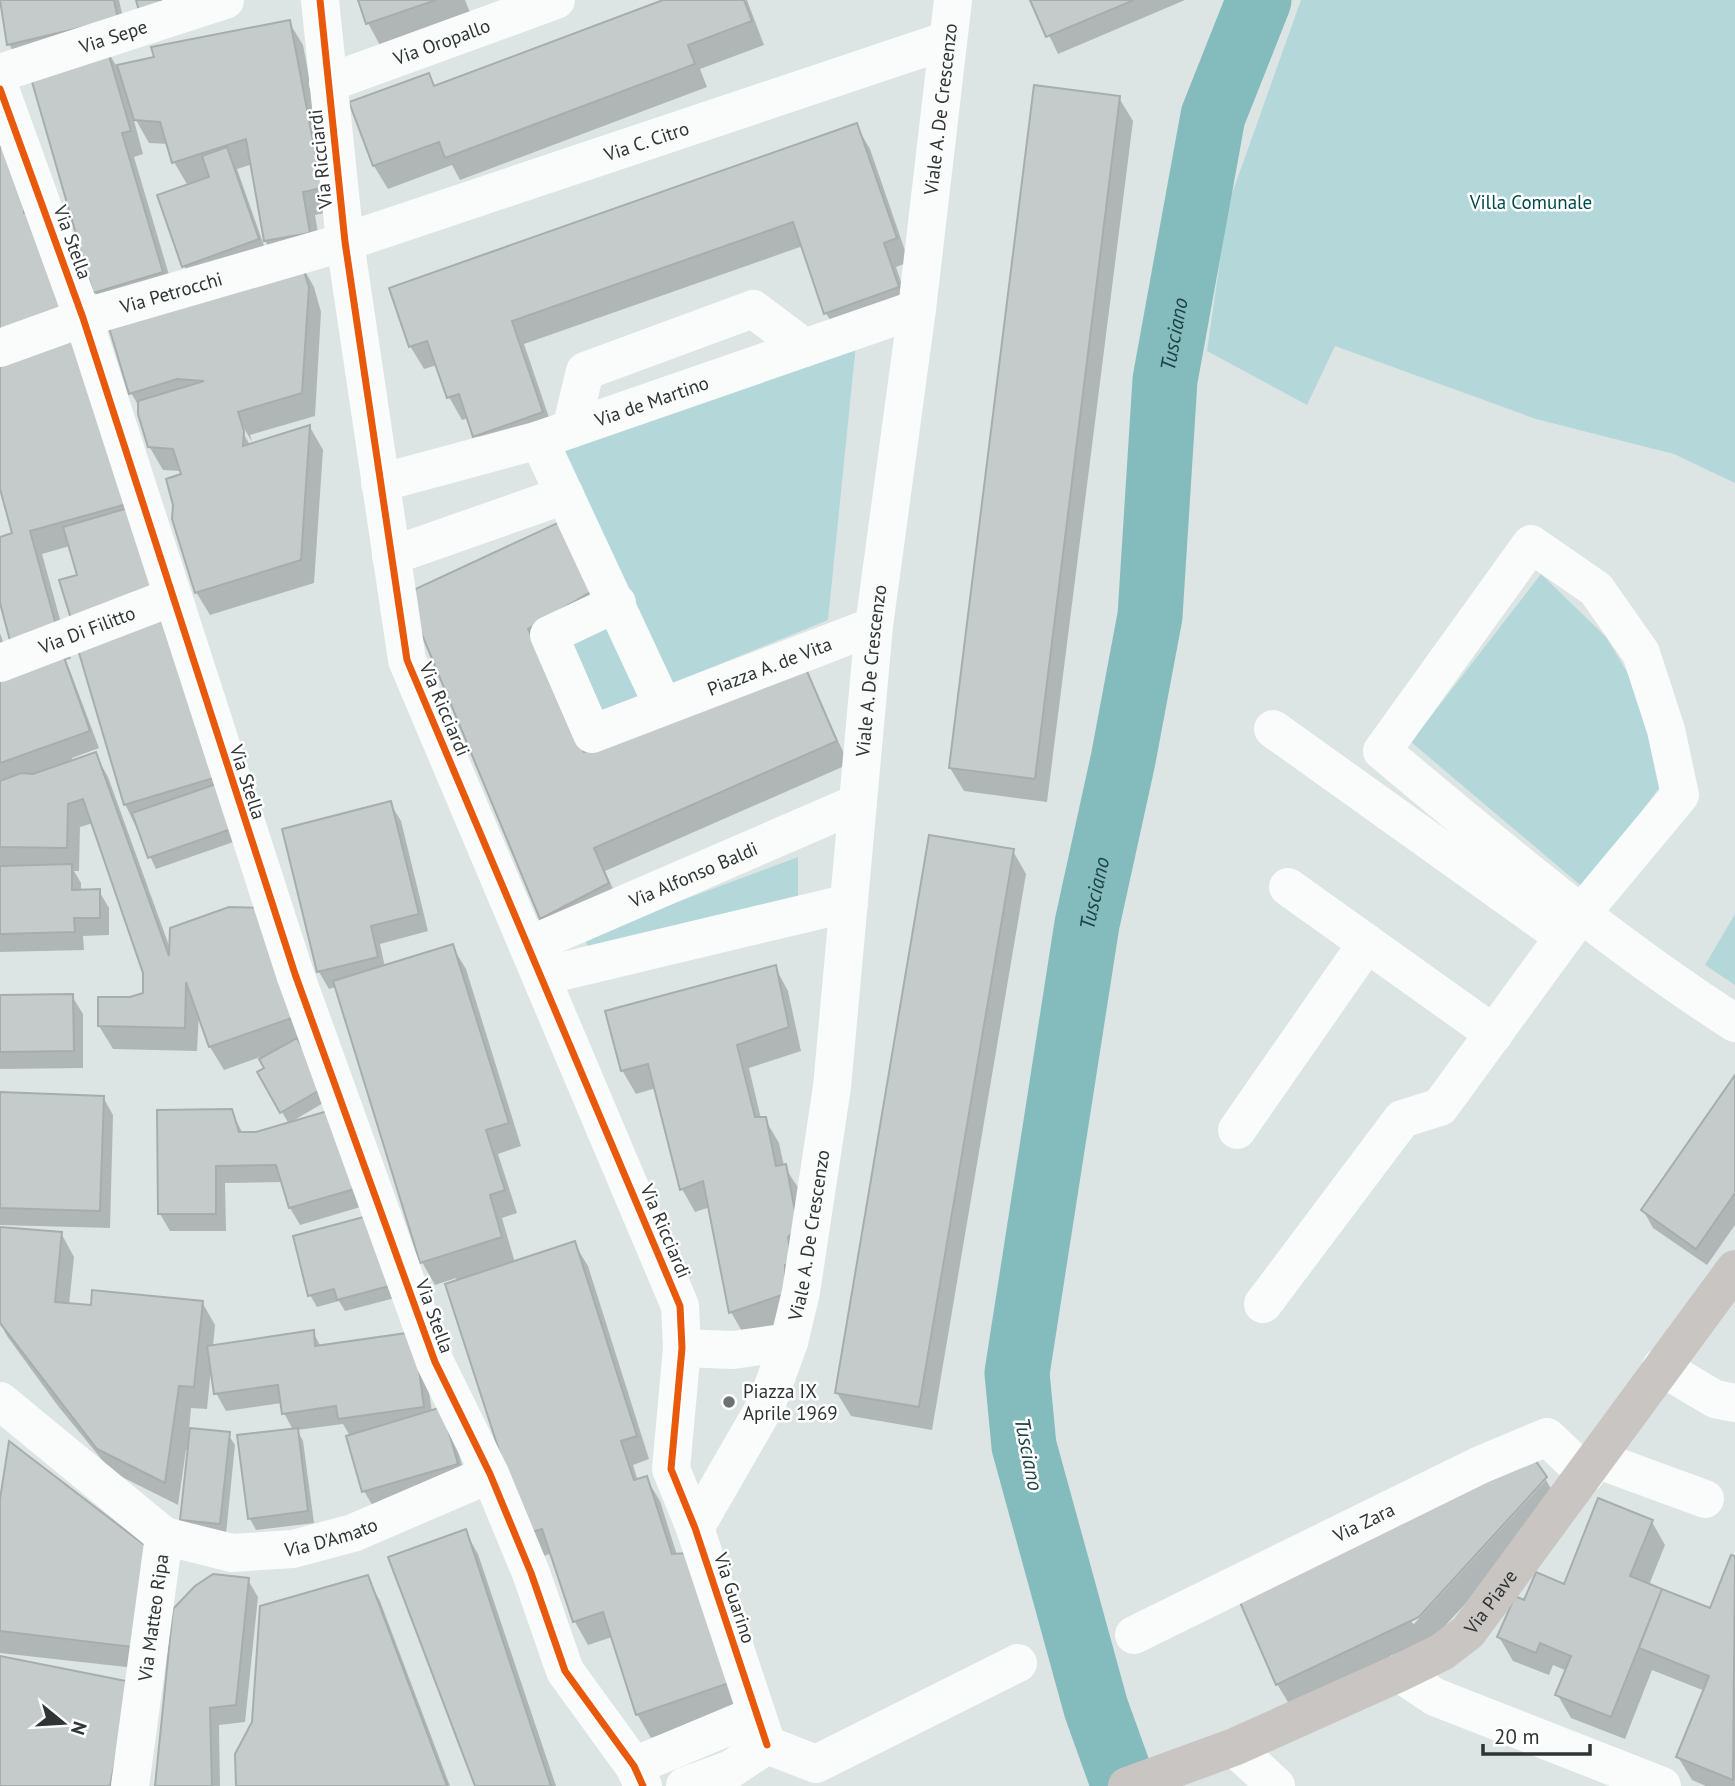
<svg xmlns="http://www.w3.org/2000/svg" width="1735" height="1786" font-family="'PT Sans',sans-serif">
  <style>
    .green { fill: #b4d8da }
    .shadow { fill: #0003 }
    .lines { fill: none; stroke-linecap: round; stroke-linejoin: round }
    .river { stroke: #84bbbd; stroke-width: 65 }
    .building { fill: #c5cbcb; stroke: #a7adad; stroke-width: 2 }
    .minor { stroke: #fafbfb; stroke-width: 38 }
    .major { stroke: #c9c5c2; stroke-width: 38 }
    .cycleway-casing { stroke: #fff; stroke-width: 11 }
    .cycleway { stroke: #e8590c; stroke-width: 7 }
    .poi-dot { fill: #6c7272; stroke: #fff; stroke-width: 2.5 }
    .labels { text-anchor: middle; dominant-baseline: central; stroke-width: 5; stroke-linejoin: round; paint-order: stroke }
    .street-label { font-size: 19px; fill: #2f3535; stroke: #fff }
    .park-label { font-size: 19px; fill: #00484b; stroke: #fff }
    .poi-label { font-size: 19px; fill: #2f3535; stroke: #fff; text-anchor: start }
    .water-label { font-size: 21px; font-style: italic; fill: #1e4243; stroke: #fff }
  </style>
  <rect width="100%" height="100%" fill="#dce4e4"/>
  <path class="green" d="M1301,0h434v483l-61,-29 -138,-35 -201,-73 -28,59 -100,-54 21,-146z
    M856,344l-28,276 -253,103 -39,-93 60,-29 -62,-145z
    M1541,574l65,63 35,58 21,89 -77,105 -174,-147z
    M798,857v47l-208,47 -6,-14z
    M1735,914v71l-30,-20z"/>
  <path class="shadow" d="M0,0h119l8,36 -108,26 -10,-18z
    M360,0h105l6,15 -90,32 -13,-24z
    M665,0h82l17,45 -64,24 7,18 -247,93 -8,-15 -64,24 -14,-23 -22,-63 76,-28 7,13z
    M1032,0h153l-127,54z
    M289,22l14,23 31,166 -19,4 7,41 -43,8 -14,-23 -12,-77 -16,5 31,88 -74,26 -10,-17 4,-80 -14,-24 -6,-18 -19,-1 -17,-30 11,41 -9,3 41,138 -66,20 -14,-23 10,-245 12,20z
    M1119,98l14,23 -86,681 -83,-11 -14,-23z
    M0,101l242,738 -86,30 -31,-65 -46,-228 -9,-30 -28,8 29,105 -5,1 33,88 -27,10 1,3 22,-7 13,23 63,174 94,-42 65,190 -39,23 76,83 -67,20 -10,-17 -7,-26 -58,1 1,48h-56l-10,-17 71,-104 12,24h13l33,-10 -30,-51 8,-4 -7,-12 -36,13 -14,-23 -11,-34 -2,38 -84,-2 -14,-23 1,-28 31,1 14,-5v-21l-52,-150 -13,4 -1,44h-5l7,12v8h18l10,17v27l-26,1 1,14 -84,2v-319l12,35 12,-4 -24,-68v-58l14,-3 -14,-53z
    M856,125l14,24 39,113 -13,5 15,44 -72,25 -13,-23 -23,-67 -279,98 31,91 -67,24 -19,-41 -7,2 -13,-23 -12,-32 -13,4 -14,-23z
    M301,264l13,23 7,25 -6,104 -65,19 2,7 -11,-19 -3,1 12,21 60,-18 13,23 -9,133 -104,32 -14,-23 -14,-121 -19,-1 -14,-24 -9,-38 -9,-15z
    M563,522l41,93 -64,38 46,100 219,-82 44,93 -244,107 16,36 -66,34 -14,-23 -126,-306z
    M390,803l11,18 27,110 -48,13 5,23 67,-21 14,23 55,177 -23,8 19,59 -15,5 13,45 59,-20 14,23 61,193 -16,6 5,16 8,-3 14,23 17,54 67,151 -93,32 -14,-24 -25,-77 -24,8 -13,-23 -23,-69 -11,4 -85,-279 -21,7 -13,-23 -86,-275 -7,2 -10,-17 -35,-142z
    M1013,851l13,23 -94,556 -81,-14 -14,-23z
    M775,967l13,24 13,60 -52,17 12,51h4l14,24 5,23 15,23 -1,129 -54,17 -13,-23 -21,-105 -15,5 -13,-23 -26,-101 -20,6 -14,-24z
    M0,996h72l11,18v54l-83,1z
    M1735,1078v147l-28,40 -54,-37 -10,-18z
    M0,1094l103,3 10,18 -3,113 -110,-3z
    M370,1217l25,81 -50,13 -6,-10 -22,6 -7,-12z
    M0,1229l61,4 13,24 -5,48 23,2 110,-5 13,23 -2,22 100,-15 8,15 102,4 9,61 19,15 16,55 -93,26 -10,-17 -14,-55 -7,-12 -46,6 6,11 11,82 -58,7 -6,-11 43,-89 -9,-17 -2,-10 -56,8 -10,-18 -5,-24 -4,40 -16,-1 -2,22 39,4 7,11 -9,89 -38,-3 -6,-12 7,-68 -3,-1 -8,55 -66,-33 -54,-66 -51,-70 -7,-13z
    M1532,1459l14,21 -7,4 -128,138 3,2 132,-144 13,22 -127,138 -141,67 -14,-23z
    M0,1510l149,41 -5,118 -144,-16z
    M1652,1522l13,23 -16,40 62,25 21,-53 3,1v228h-29l-14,-6 -14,-23 27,-66 -53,-21 -27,69 -54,-21 -14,-24 10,-23 -14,-6 -4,10 -36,-14 -14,-24 26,-35 40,-16z
    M465,1531l13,23 78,232h-79z
    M367,1577l13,24 70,185h-213z
    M248,1580l10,17 -13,125 -26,3 1,61h-63z"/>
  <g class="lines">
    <path class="river" id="s1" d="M1124,1786l-28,-78 -72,-262 -7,-73 70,-449 36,-164 27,-144 15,-236 48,-264 46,-116"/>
  </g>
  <path class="building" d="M0,0h114l4,19 -111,26z
    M136,0h34l-31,11z
    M358,0h78l-70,24z
    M744,0l8,21 -64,24 7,19 -250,94 -6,-16 -66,24 -24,-64 80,-29 5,13 229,-86z
    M1030,0h104l-88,37z
    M290,20l32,168 -19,4 7,41 -46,8 -18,-102 -74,24 -12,-41 -26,-2 -17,-55 37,-8 -3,-10z
    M106,45l25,86 -9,2 41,139 -70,21 -65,-225z
    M1034,85l86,11 -85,683 -86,-11z
    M0,101l25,94 -1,18h12l27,104 -63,17z
    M857,123l40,115 -13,5 15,44 -75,27 -31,-92 -281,99 31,91 -70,25 -14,-43 -12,4 -20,-57 -18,6 -20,-59z
    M227,147l32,92 -77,28 -25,-72 52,-18 -7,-21z
    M301,262l8,25 -7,106 -64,19 6,19 -1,15 67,-21 -9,135 -106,33 -23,-74 1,-14 -7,-26 15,-5 -8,-25 -25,-2 -10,-33v-13l66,-20 -27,-2 -48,15 -22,-73z
    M75,331l52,173 -97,27 29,105 -47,12 -12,-45v-66l12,-4 -12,-44v-132z
    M135,506l27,89 -90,27 -13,-42 18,-5 -14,-48z
    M564,520l28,71 -64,38 56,123 222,-83 31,72 -243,107 15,35 -69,36 -127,-306 -4,-21z
    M170,607l50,169 -96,29 -50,-169z
    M61,649l29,82 -90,32v-92z
    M96,752l73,204 1,-28 59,-21 37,1 37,106 -94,33 -23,-65 -1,46 -87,-2v-29h32l13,-4v-20l-60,-174 -15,5 -1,44 -67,-1v-66l21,-8 12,1z
    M222,782l15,45 -89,31 -16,-45z
    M391,801l28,113 -48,12 7,31 -61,15 -35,-143z
    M929,835l85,14 -95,558 -84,-14z
    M72,864v26l28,-1v29h-26l1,14 -75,2v-68z
    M453,944l56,179 -23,7 19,60 -15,5 12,42 -82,26 -87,-282z
    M776,965l13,62 -52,18 18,72h11l10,49 10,-2 12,63 -10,10 4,26 -7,2v29l-56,19 -26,-132 -23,9 -32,-126 -27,7 -16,-60z
    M73,994l1,57 -74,1v-57z
    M297,1038l28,49 -45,26 -23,-41 7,-4 -5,-9z
    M1735,1075v118l-39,56 -55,-39z
    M0,1092l104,4 -4,115 -100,-3z
    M338,1108l20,80 -69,20 -13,-43 -60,1v48h-58l-1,-104 75,-1 7,23h17z
    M371,1215l18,71 -52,14 -3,-11 -26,7 -15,-60z
    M0,1227l62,5 -7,70 36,3 1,-15 111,11 -9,86 -15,-1 -14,97 -68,-34 -97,-126z
    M575,1241l62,195 -16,5 13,39 13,-4 25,78 17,-1 43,129 -96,33 -33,-103 -30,10 -31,-93 -16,5 -81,-250z
    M314,1330l1,16 99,-14 10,75 -86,12 -2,-13 -54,8 -4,-29 -64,9 -7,-48z
    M442,1407l16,57 -96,28 -16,-56z
    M190,1428l40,4 -10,92 -40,-4z
    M298,1428l10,83 -60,8 -11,-84z
    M9,1441l142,109 -19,97 -132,-16v-132z
    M1533,1457l14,20 -128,140 -143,68 -37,-85z
    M1598,1498l55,22 -23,56 32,13 -51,128 -56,-22 16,-39 -31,-13 -4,10 -39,-16 18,-41 9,4 12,-28 28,12z
    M466,1529l69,209 16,48h-76l-87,-229z
    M1731,1555l4,1 -2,224 -57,-23 33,-81 -70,-28 23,-59 48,19z
    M213,1574l36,4 -13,127 -26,3 2,78h-57l18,-177 22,-23z
    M368,1575l79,211h-211l-1,-32 17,-32 8,-116z
    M0,1656l131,26 -21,104h-110z"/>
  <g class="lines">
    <g class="minor">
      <path d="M320,0l25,242 62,418 273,646 2,42 -11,121 24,59 72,217"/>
      <path id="s2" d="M0,73l225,-73"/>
      <path id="s3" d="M328,83l228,-83"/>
      <path d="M0,89l83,229 212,656 140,388 55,112 41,99 34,98 69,95 9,20"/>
      <path id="s4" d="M0,348l83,-30 262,-76 603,-202"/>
      <path d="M571,429l14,-58 168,-62 52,39"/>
      <path d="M539,440l124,266"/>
      <path id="s5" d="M380,483l159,-43 378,-131"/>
      <path d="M391,556l174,-61"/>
      <path id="s6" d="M617,603l-68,32 43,99 282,-108"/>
      <path id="s7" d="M0,663l172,-66"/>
      <path d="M1273,729l291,208"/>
      <path d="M1288,887l206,147"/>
      <path id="s8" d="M530,945l328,-142"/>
      <path d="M543,976l306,-73"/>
      <path d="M1237,1130l130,-187"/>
      <path d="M1263,1304l139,-185 38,-12 140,-192 100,-120 -14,-65 -25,-77 -45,-64 -65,-45 -149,207c115,96 227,191 353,272"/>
      <path d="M682,1348l51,2 56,-8"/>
      <path d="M1661,1367l54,32 20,4"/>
      <path id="s9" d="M0,1401l164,135 68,17 61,-4 60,-16 137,-59"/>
      <path d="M1596,1459l109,40"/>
      <path id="s10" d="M695,1528l72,-125 22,-61 12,-50 31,-205 42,-461 43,-317 36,-309"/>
      <path id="s11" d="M1134,1635l346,-170 67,-28 39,37"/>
      <path d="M1399,1673l36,24 227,89"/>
      <path d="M767,1745l49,19 202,-101"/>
      <path d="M1234,1747l42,39"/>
      <path d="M634,1766l122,-51"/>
      <path id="s12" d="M130,1786l34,-250"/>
      <path d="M685,1786l46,-17 36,-24"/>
    </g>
    <path class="major" id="s13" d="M1127,1786l107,-39 165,-74 43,-21 26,-20 267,-363"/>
    <defs>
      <path id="cycleway" d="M320,0l25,242 62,418 273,646 2,42 -11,121 24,59 72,217
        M0,89l83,229 212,656 140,388 55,112 41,99 34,98 69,95 9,20"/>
    </defs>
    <use href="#cycleway" class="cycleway-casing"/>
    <use href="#cycleway" class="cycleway"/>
  </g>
  <circle class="poi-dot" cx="729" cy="1402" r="7"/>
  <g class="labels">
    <g class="street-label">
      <text stroke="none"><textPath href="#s2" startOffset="119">Via Sepe</textPath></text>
      <text stroke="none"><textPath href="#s3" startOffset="121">Via Oropallo</textPath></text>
      <text stroke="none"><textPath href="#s10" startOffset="1452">Viale A. De Crescenzo</textPath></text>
      <text stroke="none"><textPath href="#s4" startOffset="679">Via C. Citro</textPath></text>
      <text transform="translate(320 159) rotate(-96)">Via Ricciardi</text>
      <text transform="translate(73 242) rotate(70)">Via Stella</text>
      <text stroke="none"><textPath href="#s4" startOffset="180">Via Petrocchi</textPath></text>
      <text stroke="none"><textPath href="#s5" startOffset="284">Via de Martino</textPath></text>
      <text stroke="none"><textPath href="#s7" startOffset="93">Via Di Filitto</textPath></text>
      <text stroke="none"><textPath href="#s6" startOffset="373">Piazza A. de Vita</textPath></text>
      <text stroke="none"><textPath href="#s10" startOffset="886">Viale A. De Crescenzo</textPath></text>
      <text transform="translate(445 709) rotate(67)">Via Ricciardi</text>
      <text transform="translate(248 782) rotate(72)">Via Stella</text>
      <text stroke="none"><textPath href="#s8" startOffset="178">Via Alfonso Baldi</textPath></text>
      <text transform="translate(666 1231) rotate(67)">Via Ricciardi</text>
      <text stroke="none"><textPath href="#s10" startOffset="318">Viale A. De Crescenzo</textPath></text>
      <text transform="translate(435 1316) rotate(70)">Via Stella</text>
      <text stroke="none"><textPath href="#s11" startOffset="256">Via Zara</textPath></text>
      <text stroke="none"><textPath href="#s9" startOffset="383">Via D'Amato</textPath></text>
      <text transform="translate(735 1598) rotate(72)">Via Guarino</text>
      <text stroke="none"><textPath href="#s13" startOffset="413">Via Piave</textPath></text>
      <text stroke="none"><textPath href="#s12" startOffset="170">Via Matteo Ripa</textPath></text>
    </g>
    <g class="park-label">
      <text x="1531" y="202">Villa Comunale</text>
    </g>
    <g class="poi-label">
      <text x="743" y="1391">Piazza IX<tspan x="743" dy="22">Aprile 1969</tspan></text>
    </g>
    <g class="water-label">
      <text stroke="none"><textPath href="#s1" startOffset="1480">Tusciano</textPath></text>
      <text stroke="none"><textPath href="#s1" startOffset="914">Tusciano</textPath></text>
      <text transform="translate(1029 1454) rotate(79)">Tusciano</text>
    </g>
  </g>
  <g transform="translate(63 1723) rotate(108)" stroke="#ffffff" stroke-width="5" paint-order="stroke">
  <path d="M0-5L12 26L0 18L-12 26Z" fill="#2f3535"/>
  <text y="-10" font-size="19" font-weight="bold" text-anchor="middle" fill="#2f3535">N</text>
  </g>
  <path d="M1483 1744v10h107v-10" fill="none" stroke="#2f3535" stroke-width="3.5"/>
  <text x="1494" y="1744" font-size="21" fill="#2f3535" stroke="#ffffff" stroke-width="5" paint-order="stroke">20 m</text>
</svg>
